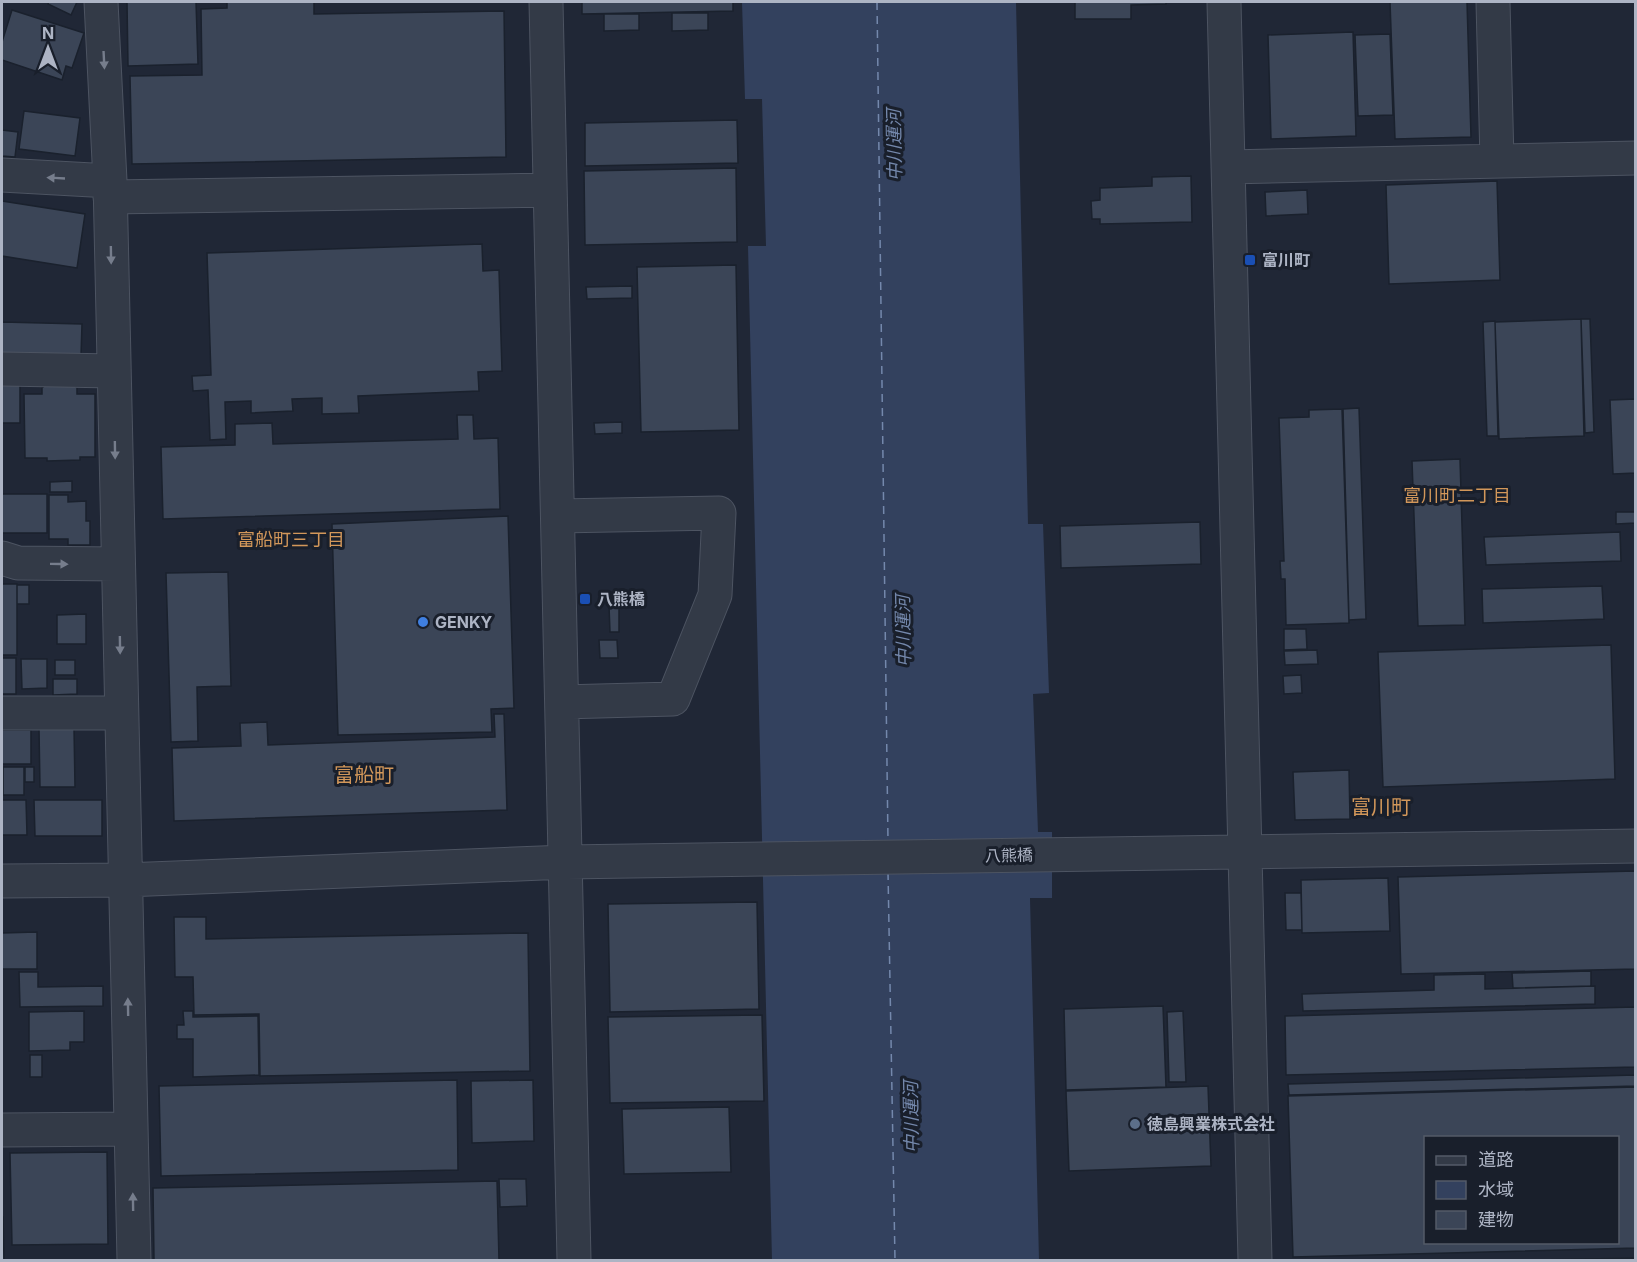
<svg xmlns="http://www.w3.org/2000/svg" width="1637" height="1262" font-family="Inter,'Noto Sans JP',sans-serif">
  <style>
    .water { fill: #33415e }
    .lines { fill: none; stroke-linecap: round; stroke-linejoin: round }
    .ferry { stroke: #7488ac; stroke-width: 1.5; stroke-dasharray: 8 6; stroke-linecap: butt }
    .building { fill: #3b4557; stroke: #1a212d; stroke-width: 1.5; fill-rule: evenodd }
    .minor-casing { stroke: #4d5462; stroke-width: 35 }
    .minor { stroke: #333a47; stroke-width: 33 }
    .oneway { fill: #767d8c }
    .transit-dot { fill: #1a4fb4; stroke: #191f2b; stroke-width: 2 }
    .shop-dot { fill: #3f7fe0; stroke: #191f2b; stroke-width: 2 }
    .service-dot { fill: #5c6f8a; stroke: #191f2b; stroke-width: 2 }
    .labels { text-anchor: middle; dominant-baseline: central; stroke-width: 6; stroke-linejoin: round; paint-order: stroke }
    .poi-label { font-size: 16px; font-weight: bold; fill: #adb4c4; stroke: #191f2b; text-anchor: start }
    .street-label { font-size: 16px; fill: #adb4c4; stroke: #191f2b }
    .water-label { font-size: 18px; font-style: italic; fill: #7488ac; stroke: #191f2b }
    .neighbourhood-label { font-size: 18px; fill: #d2975a; stroke: #191f2b }
    .quarter-label { font-size: 20px; fill: #d2975a; stroke: #191f2b }
  </style>
  <rect width="100%" height="100%" fill="#202736"/>
  <path class="water" d="M742,2h274l12,522h15l6,169 -16,1 5,138h14v66h-22l9,362h-267l-24,-1014h18l-4,-147h-17z"/>
  <g class="lines">
    <path class="ferry" d="M877,2l11,839
      M888,872l7,388"/>
  </g>
  <path class="building" d="M49,2h28l-6,13 -23,-11z
    M127,2h69l2,62 -70,2z
    M227,2h87v12l190,-3 2,146 -374,7 -2,-88 72,-1 -1,-66 26,-1z
    M582,2h151v9l-151,3z
    M1075,2h91v2l-35,1v14h-56z
    M1390,2h77l4,135 -76,2z
    M12,10l72,23 -12,35 -6,-2 -4,14 -60,-20v-18z
    M672,13h36v17l-36,1z
    M604,14h35v16l-35,1z
    M1353,32l3,104 -85,3 -3,-104z
    M1390,34l3,81 -35,1 -3,-81z
    M24,111l56,7 -5,38 -56,-7z
    M737,120l1,43 -153,3v-43z
    M2,130l16,2 -3,25 -13,-1z
    M736,168l1,74 -152,3 -1,-74z
    M1191,176l1,46 -92,2v-5h-8l-1,-18 9,-1v-12l52,-2v-9z
    M1497,181l3,99 -111,4 -3,-99z
    M1307,190l1,24 -42,2 -1,-24z
    M2,201l83,13 -8,54 -75,-12z
    M482,244l1,27 16,-1 3,101 -24,1 1,19 -121,5 1,17 -37,1v-16l-30,1 1,12 -42,2v-12l-26,1 1,37 -16,1 -2,-50 -15,1 -1,-15 19,-1 -4,-122z
    M736,265l3,165 -98,2 -4,-165z
    M632,286v12l-45,1 -1,-12z
    M1581,319l3,117 -85,3 -4,-117z
    M1581,319h9l4,113 -9,1z
    M1495,321l3,115h-11l-4,-114z
    M2,322l80,2 -1,32 -79,-2z
    M2,383h18v40h-18z
    M47,383h24l6,5v6h18v63h-15v3l-33,1v-3h-22l-1,-64h18v-6z
    M1636,399v74l-23,1 -3,-74z
    M1359,408l7,211 -17,1 -6,-211z
    M1342,409l7,214 -63,2 -1,-46h-4l-1,-18h4l-5,-143 30,-1v-7z
    M457,415h16l1,24 24,-1 2,71 -337,10 -2,-72 74,-2v-21l37,-1 1,21 185,-5z
    M622,422v11l-27,1 -1,-11z
    M1460,459l5,166 -47,1 -6,-165z
    M72,481v11h-22v-10z
    M2,494h45v39h-45z
    M49,495h19v7l18,-1v20h4v24h-22v-6h-19z
    M1616,512h20v11l-20,1z
    M508,516l6,192 -23,1 1,23 -154,3 -6,-211z
    M1200,522l1,42 -140,4 -1,-42z
    M1620,532l1,29 -135,4 -2,-28z
    M228,572l3,114 -34,1 1,54 -27,1 -5,-169z
    M2,584h15v71h-15z
    M17,585h12v19h-12z
    M1602,586l2,33 -121,4 -1,-34z
    M609,606h10v26h-9z
    M86,614v30h-29v-29z
    M1284,629h22l1,20 -23,1z
    M599,640h18l1,18h-18z
    M1611,645l4,134 -232,8 -5,-135z
    M1317,650l1,14 -33,1 -1,-14z
    M2,658h14v36h-14z
    M21,659h26v29l-25,1z
    M55,660h20v15h-20z
    M1301,675l1,18 -18,1 -1,-18z
    M53,679h24v15l-24,1z
    M494,714h10l3,96 -333,11 -2,-73 69,-2 -1,-23 27,-1 1,23 227,-8z
    M74,728l1,59h-35l-1,-58z
    M2,730h29v34h-29z
    M3,767h21v28h-21z
    M25,767h9v15h-9z
    M1349,770l1,49 -55,1 -2,-48z
    M2,800h24l1,35h-25z
    M34,800h68v36h-67z
    M1636,871v98l-235,5 -3,-97z
    M1388,878l2,53 -88,2 -1,-53z
    M1285,893h16l1,37h-16z
    M757,902l2,107 -149,3 -2,-108z
    M174,917h32v22l322,-6 2,138 -270,5 -1,-62 -65,1 -1,-38h-18z
    M37,932v37h-35v-36z
    M1591,971v15l-78,2 -1,-15z
    M19,972h19v15l65,-1v20l-83,1z
    M1485,974v15l110,-3v18l-292,7 -1,-17 132,-4v-15z
    M1163,1006l3,81 -100,3 -2,-81z
    M1636,1007v60l-350,8 -1,-59z
    M84,1011v31h-14v8l-41,1v-39z
    M183,1011h10v6l65,-1 1,59 -66,2v-38h-16v-14h7z
    M1183,1011l3,71h-17l-2,-70z
    M762,1015l2,86 -154,2 -2,-86z
    M30,1055h12v22h-12z
    M1636,1075v11l-347,9 -1,-11z
    M457,1080l1,90 -297,6 -2,-90z
    M533,1080l1,61 -62,2 -1,-62z
    M1208,1086l3,80 -142,5 -3,-80z
    M1636,1087v161l-343,9 -5,-161zM1426,1138h192v104h-192z
    M729,1107l2,65 -107,2 -2,-65z
    M107,1152l1,92 -96,1 -2,-92z
    M499,1179h27l1,27 -27,1z
    M497,1181l2,79h-345l-1,-72z
    M2,1217h1l1,43h-2z
    M1636,1258v2h-99z"/>
  <g class="lines">
    <defs>
      <path id="minor" d="M101,2l9,179 24,1079
        M546,2l28,1258
        M1224,2l31,1258
        M1493,2l4,159
        M1228,167l408,-9
        M2,175l108,6
        M110,197l440,-7
        M2,369l112,2
        M558,516l161,-3 -4,82 -42,104 -111,3
        M2,558l16,5 100,1
        M2,713h119
        M2,881l123,-1 441,-18 1070,-16
        M2,1130l129,-1"/>
    </defs>
    <use href="#minor" class="minor-casing"/>
    <use href="#minor" class="minor"/>
  </g>
  <defs><path id="oneway-solid" d="M-6-.8H1V-3.2L6.5 0L1 3.2V.8H-6Z" transform="scale(1.5)"/></defs>
  <g class="oneway">
    <use href="#oneway-solid" transform="translate(104 60) rotate(87)"/>
    <use href="#oneway-solid" transform="translate(56 178) rotate(-177)"/>
    <use href="#oneway-solid" transform="translate(111 255) rotate(89)"/>
    <use href="#oneway-solid" transform="translate(115 450) rotate(89)"/>
    <use href="#oneway-solid" transform="translate(59 564) rotate(1)"/>
    <use href="#oneway-solid" transform="translate(120 645) rotate(89)"/>
    <use href="#oneway-solid" transform="translate(128 1007) rotate(-91)"/>
    <use href="#oneway-solid" transform="translate(133 1202) rotate(-91)"/>
  </g>
  <g class="transit-dot">
    <rect x="1244" y="254" width="12" height="12" rx="3"/>
    <rect x="579" y="593" width="12" height="12" rx="3"/>
  </g>
  <circle class="shop-dot" cx="423" cy="622" r="6"/>
  <circle class="service-dot" cx="1135" cy="1124" r="6"/>
  <g class="labels">
    <g class="poi-label">
      <text x="1262" y="260">富川町</text>
      <text x="597" y="599">八熊橋</text>
      <text x="435" y="622">GENKY</text>
      <text x="1147" y="1124">徳島興業株式会社</text>
    </g>
    <g class="street-label">
      <text transform="translate(1009 855) rotate(-1)">八熊橋</text>
    </g>
    <g class="water-label">
      <text transform="translate(894 145) rotate(-91)">中川運河</text>
      <text transform="translate(903 631) rotate(-91)">中川運河</text>
      <text transform="translate(911 1117) rotate(-91)">中川運河</text>
    </g>
    <g class="neighbourhood-label">
      <text x="1457" y="495">富川町二丁目</text>
      <text x="291" y="539">富船町三丁目</text>
    </g>
    <g class="quarter-label">
      <text x="364" y="775">富船町</text>
      <text x="1381" y="807">富川町</text>
    </g>
  </g>
  <rect width="1637" height="1262" fill="none" stroke="#adb4c4" stroke-width="6"/>
  <rect x="1424" y="1136" width="195" height="108" fill="#191f2b" stroke="#545b68" stroke-width="1.5"/>
  <rect x="1436" y="1156" width="30" height="9" fill="#333a47" stroke="#545b68" stroke-width="1.5"/>
  <text x="1478" y="1166" font-size="18" fill="#adb4c4">道路</text>
  <rect x="1436" y="1181" width="30" height="18" fill="#33415e" stroke="#545b68" stroke-width="1.5"/>
  <text x="1478" y="1196" font-size="18" fill="#adb4c4">水域</text>
  <rect x="1436" y="1211" width="30" height="18" fill="#3b4557" stroke="#545b68" stroke-width="1.5"/>
  <text x="1478" y="1226" font-size="18" fill="#adb4c4">建物</text>
  <g transform="translate(48 48)" stroke="#191f2b" stroke-width="4.5" paint-order="stroke">
  <path d="M0-4.5L10 22L0 15L-10 22Z" fill="#adb4c4"/>
  <text y="-9" font-size="16" font-weight="bold" text-anchor="middle" fill="#adb4c4">N</text>
  </g>
</svg>
